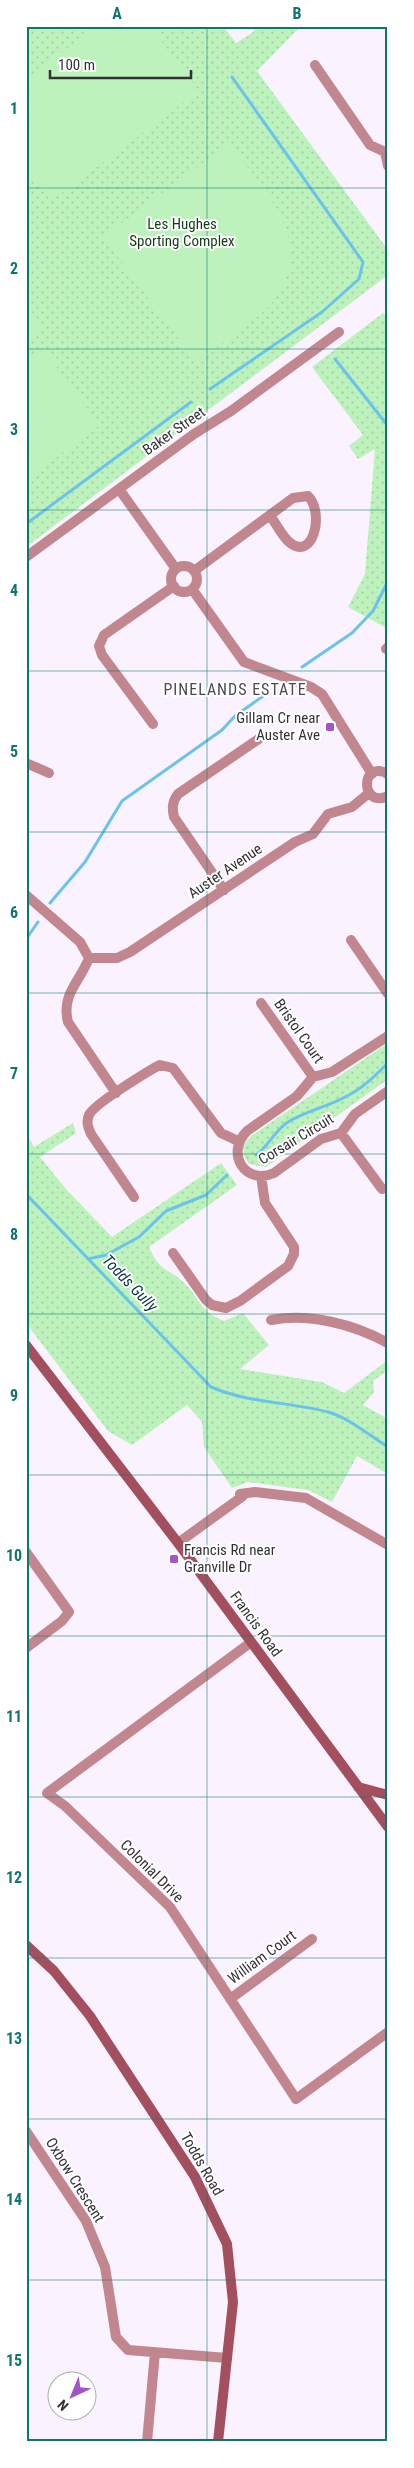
<svg xmlns="http://www.w3.org/2000/svg" width="414" height="2468" font-family="'Roboto Condensed',sans-serif">
  <style>
    .grass { fill: url(#grass-dots) }
    .garden { fill: #bdf2bd }
    .lines { fill: none; stroke-linecap: round; stroke-linejoin: round }
    .stream { stroke: #69c3ed; stroke-width: 3 }
    .street { stroke: #c2878e; stroke-width: 10 }
    .secondary { stroke: #a44f5e; stroke-width: 10 }
    .grid { fill: none; stroke: #0f766e; stroke-width: 1; stroke-opacity: 0.55 }
    .poi-dot { fill: #a255c7; stroke: #fff; stroke-width: 2 }
    .labels { text-anchor: middle; dominant-baseline: central; stroke-width: 4; stroke-linejoin: round; paint-order: stroke }
    .park-label { font-size: 15px; fill: #133d16; stroke: #fff }
    .street-label { font-size: 15px; fill: #343136; stroke: #fff }
    .poi-label { font-size: 15px; fill: #343136; stroke: #fff; text-anchor: end }
    .neighbourhood-label { font-size: 16px; letter-spacing: 1px; fill: #4f4853; stroke: #fff }
    .water-label { font-size: 16px; font-style: italic; fill: #0b3546; stroke: #fff }
    .neatline { fill: none; stroke: #0f766e; stroke-width: 2 }
    .grid-label { font-size: 16px; text-anchor: middle; font-weight: bold; fill: #0f766e }
  </style>
  <defs>
    <pattern id="grass-dots" width="8" height="8" patternUnits="userSpaceOnUse" patternTransform="scale(1.25)"><rect width="8" height="8" fill="#bdf2bd"/><path d="M2 2h.1M6 6h.1" fill="none" stroke="#a3d0a3" stroke-width="1.8" stroke-linecap="round"/></pattern>
  </defs>
  <rect width="100%" height="100%" fill="#faf2ff"/>
  <path class="grass" d="M26,26h197l13,17 16,-10 5,-7h44l-44,45 131,179v25l-362,272z
    M383,313l5,6v310l-40,-22 17,-33 10,-125 -17,10 -9,-13 14,-11 -51,-68z
    M388,1043v36l-122,88 -17,-3 -5,-8 -1,-11 8,-9z
    M73,1123l3,10 -36,24 26,32 46,48 109,-74 16,22 -88,62c11,26 19,20 35,36 17,16 15,28 40,38l19,-8 26,32 -29,24 82,13 22,11 44,-33v10l-15,11 1,11 -11,13 25,14v55l-31,-18 -25,46 -24,-12 -60,-8 -16,6 -28,-41 -2,-25 -15,-17 -55,40 -24,-14 -82,-108v-191l8,15z"/>
  <path class="garden" d="M97,26h53l49,65 -148,110 -25,-34v-88z
    M226,146l7,2c28,39 77,87 49,138 -4,8 -8,16 -15,22 -20,19 -45,35 -67,52l-6,-1 -89,-119 2,-6z
    M26,305l15,19v6l-15,13z
    M44,350l56,75 -74,55v-117z"/>
  <g class="lines">
    <path class="stream" d="M335,359l53,67
      M210,389l112,-77 37,-33 4,-17 -131,-185
      M26,524l165,-122
      M302,667l50,-34 21,-22 15,-30
      M50,903l35,-41 37,-61 100,-71 13,-14 31,-22
      M26,939l12,-17
      M256,1155c13,-9 18,-24 32,-33 18,-11 39,-15 57,-25 17,-8 30,-21 43,-34
      M26,1194l185,193c37,16 78,15 117,25 21,6 41,23 60,35
      M88,1259l18,-4 33,-18 27,-26 40,-16 21,-20"/>
    <path class="street" d="M315,65l55,80 15,7 3,14
      M119,489l57,80
      M26,557l168,-123 37,-23 108,-79
      M171 579a13 13 0 1 1 26 0a13 13 0 1 1-26 0Z
      M194,571l99,-73 15,-2c17,17 5,68 -20,45 -7,-7 -12,-17 -18,-26
      M192,589l52,73 67,25 11,7 50,80
      M386,649l2,-2
      M153,724l-51,-69 -3,-9 5,-11 70,-49
      M26,763l23,10
      M388,774c-28,-15 -28,35 0,22
      M224,890l-50,-73c-2,-9 -2,-15 4,-23l82,-56
      M26,895l54,47 9,16c-9,24 -28,36 -21,64l48,71
      M351,940l37,54
      M89,958h28l13,-6 165,-110 18,-8 15,-20 24,-7 17,-14
      M261,1003l52,74
      M388,1036l-56,36 -19,5 -16,19 -50,35c-22,22 -2,55 27,42l47,-34 20,-6 14,-19 33,-23
      M341,1133l41,56
      M134,1197l-43,-63c-3,-7 -5,-12 -2,-19 5,-11 52,-39 65,-47l6,-3 13,3 48,65 17,8
      M173,1253l33,47 6,5 14,3 14,-7 48,-35 6,-12v-7l-29,-44 -4,-27
      M271,1320c39,-7 82,4 117,23
      M178,1543l65,-47 -3,-2 15,-2 51,6 82,47
      M26,1552l43,60 -7,9 -36,27
      M250,1643l-203,150 18,13 105,101 126,192 92,-67
      M230,1999l82,-60
      M26,2131l60,90 19,46 11,70 12,13 99,8
      M147,2442l8,-90"/>
    <path class="secondary" d="M26,1345l152,198 210,284
      M358,1787l30,8
      M26,1945l28,26 36,45 105,161 32,67 6,58 -15,140"/>
  </g>
  <path class="grid" d="M207,26v2416M26,188h362M26,349h362M26,510h362M26,671h362M26,832h362M26,993h362M26,1154h362M26,1314h362M26,1475h362M26,1636h362M26,1797h362M26,1958h362M26,2119h362M26,2280h362"/>
  <g class="poi-dot">
    <rect x="325" y="722" width="10" height="10" rx="2.5"/>
    <rect x="169" y="1554" width="10" height="10" rx="2.5"/>
  </g>
  <g class="labels">
    <g class="park-label">
      <text x="182" y="224">Les Hughes<tspan x="182" dy="17">Sporting Complex</tspan></text>
    </g>
    <g class="street-label">
      <text transform="translate(174 431) rotate(-35)">Baker Street</text>
      <text transform="translate(225 871) rotate(-34)">Auster Avenue</text>
      <text transform="translate(299 1031) rotate(55)">Bristol Court</text>
      <text transform="translate(296 1139) rotate(-31)">Corsair Circuit</text>
      <text transform="translate(256 1624) rotate(54)">Francis Road</text>
      <text transform="translate(152 1871) rotate(45)">Colonial Drive</text>
      <text transform="translate(262 1957) rotate(-36)">William Court</text>
      <text transform="translate(202 2164) rotate(60)">Todds Road</text>
      <text transform="translate(75 2180) rotate(58)">Oxbow Crescent</text>
    </g>
    <g class="poi-label">
      <text x="320" y="718">Gillam Cr near<tspan x="320" dy="17">Auster Ave</tspan></text>
      <text x="184" y="1550" text-anchor="start">Francis Rd near<tspan x="184" dy="17">Granville Dr</tspan></text>
    </g>
    <g class="neighbourhood-label">
      <text x="235" y="689">PINELANDS ESTATE</text>
    </g>
    <g class="water-label">
      <text transform="translate(130 1283) rotate(46)">Todds Gully</text>
    </g>
  </g>
  <rect width="414" height="2468" fill="none" stroke="#ffffff" stroke-width="55"/>
  <g transform="translate(72 2396) rotate(224)"><circle r="24" fill="#ffffff" stroke="#aeadaf"/>
  <path d="M0-4L9 19L0 12L-9 19Z" fill="#a255c7"/>
  <text y="-8" font-size="14" font-weight="bold" text-anchor="middle" fill="#343136">N</text>
  </g>
  <path d="M50 70v8h141v-8" fill="none" stroke="#343136" stroke-width="2.5"/>
  <text x="58" y="70" font-size="15" fill="#343136" stroke="#ffffff" stroke-width="4" paint-order="stroke">100 m</text>
  <rect x="28" y="28" width="358" height="2412" class="neatline"/>
  <g class="grid-label">
    <text x="117" y="19">A</text>
    <text x="297" y="19">B</text>
    <text x="14" y="114">1</text>
    <text x="14" y="274">2</text>
    <text x="14" y="435">3</text>
    <text x="14" y="596">4</text>
    <text x="14" y="757">5</text>
    <text x="14" y="918">6</text>
    <text x="14" y="1079">7</text>
    <text x="14" y="1240">8</text>
    <text x="14" y="1401">9</text>
    <text x="14" y="1561">10</text>
    <text x="14" y="1722">11</text>
    <text x="14" y="1883">12</text>
    <text x="14" y="2044">13</text>
    <text x="14" y="2205">14</text>
    <text x="14" y="2366">15</text>
  </g>
</svg>
